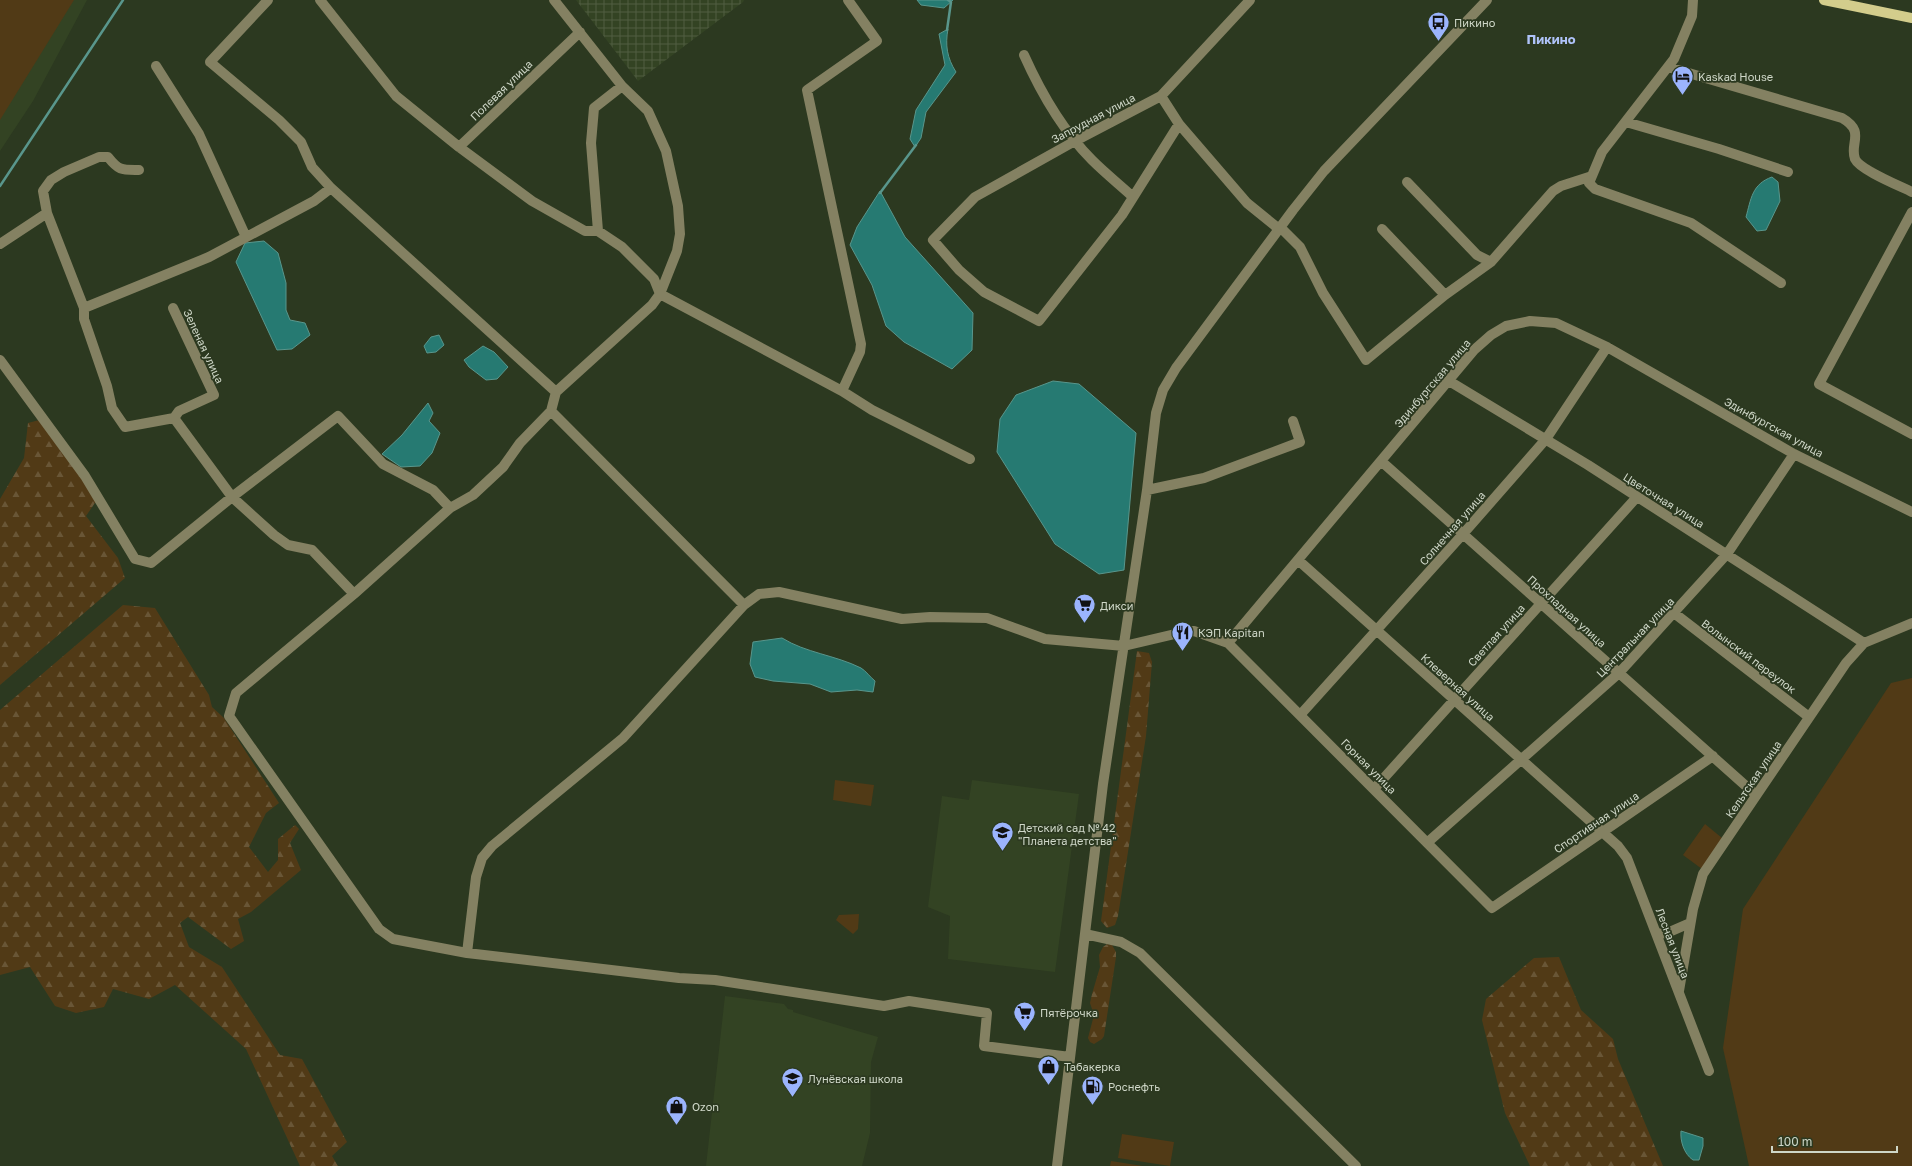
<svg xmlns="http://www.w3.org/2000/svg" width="1912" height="1166" font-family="'Golos Text',sans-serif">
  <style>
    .built { fill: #334323 }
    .industrial { fill: url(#industrial-grid) }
    .green { fill: #513a16 }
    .forest { fill: url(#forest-firs) }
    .water { fill: #267a72; stroke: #59968c }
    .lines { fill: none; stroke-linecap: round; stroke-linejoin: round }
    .stream { stroke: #59968c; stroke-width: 2.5 }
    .minor { stroke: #848162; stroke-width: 10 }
    .major { stroke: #d3cd8c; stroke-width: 10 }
    .labels { text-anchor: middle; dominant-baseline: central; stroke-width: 3.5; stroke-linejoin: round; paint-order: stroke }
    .poi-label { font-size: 11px; fill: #cfd7c8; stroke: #2c3920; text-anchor: start }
    .street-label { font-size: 11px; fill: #cfd7c8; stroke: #2c3920 }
    .quarter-label { font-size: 13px; font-weight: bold; fill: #afc3f9; stroke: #2c3920 }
  </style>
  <defs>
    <pattern id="industrial-grid" width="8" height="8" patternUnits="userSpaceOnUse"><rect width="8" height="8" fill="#334323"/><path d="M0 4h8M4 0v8" fill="none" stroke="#505d41"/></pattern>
    <pattern id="forest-firs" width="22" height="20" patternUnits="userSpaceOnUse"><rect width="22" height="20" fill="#513a16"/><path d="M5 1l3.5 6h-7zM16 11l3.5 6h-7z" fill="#695636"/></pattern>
  </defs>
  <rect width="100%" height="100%" fill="#2c3920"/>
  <path class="built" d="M0,0h87l-54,101 -33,50z
    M972,780l107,14 -24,178 -107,-13 2,-43 -22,-9 14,-111 27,4z
    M725,996l59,8 4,5 5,1v2l85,25 -7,25 -1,71 -8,33h-156z"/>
  <path class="industrial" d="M576,0h168l-1,2 -105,79z"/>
  <path class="green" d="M0,0h74l-74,120z
    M1912,678v488h-163l-26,-118 20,-139 148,-226z
    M835,780l39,5 -3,21 -38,-6z
    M1705,824l17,14 -20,31 -19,-14z
    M859,914l-1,15 -5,5 -17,-14 3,-5z
    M1122,1134l52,8 -4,24 -52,-8z
    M1111,1161l32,5h-33z"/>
  <path class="forest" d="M43,419l56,78 -13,19 32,42 7,20 -125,107v-186l24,-41 4,-35z
    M123,605l32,3 54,87 3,12 12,11 55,85 -13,10 -17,34 19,25 10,-12v-21l17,-14 4,4 -9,14 11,27 -50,42 -13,7 6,22 -13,8 -43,-32 -8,6 9,24 33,20 58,88 22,4 45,83 -15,14 6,10h-38l-54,-117 -71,-64 -26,14 -36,-10 -9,18 -28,6 -21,-7 -25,-39 -30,8v-265z
    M1137,651l12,2 3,9 -6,74 -28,180 -3,9 -8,3 -6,-7z
    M1107,944l5,1 4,7v5l-12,79 -2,3 -8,5 -4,-2 -2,-4 6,-23 -4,-12 2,-9 8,-27 -1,-12 4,-8z
    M1559,957l22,53 32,29 5,20 45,107h-133l-25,-53 -23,-93 4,-21 48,-41z"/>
  <path class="water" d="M917,0h36l-9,8 -23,-3z
    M948,29c-3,16 -1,29 8,43l-30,40 -5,26 -6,9 -5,-8 6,-29 29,-45 -6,-31z
    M1772,177l6,5 2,19 -14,29 -9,1 -11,-14c5,-18 6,-33 26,-40z
    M880,191l25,46 68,76 -1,37 -20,19 -48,-27 -18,-16 -14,-41 -22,-40 7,-18z
    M264,241l14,12 8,30v27l4,10 15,3 5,12 -18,14 -15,1 -41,-88 9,-19z
    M439,335l5,10 -8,7 -9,1 -3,-7 7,-9z
    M483,346l11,6 14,15 -11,12 -11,1 -17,-13 -5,-7z
    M1053,381l26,3 57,49 -12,137 -25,4 -44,-30 -58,-92 3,-33 16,-24z
    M428,403l5,10 -4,8 11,12 -8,20 -12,13 -19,1 -19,-13 20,-19z
    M782,638c24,15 53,17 79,30 5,3 9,9 14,13l-2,11 -16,-2 -26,2 -21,-8 -37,-3 -18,-4 -5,-13 3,-22z
    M1681,1131l22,7v8l-4,14h-6c-9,-6 -13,-19 -12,-29z"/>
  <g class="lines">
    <path class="stream" d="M947,30l4,-28 -3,-2
      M0,186l123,-186
      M880,193l36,-48"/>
    <path class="minor" d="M268,0l-58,62 69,58 22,22 11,25 19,21 225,204
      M320,0l76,96 63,51 73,54 53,30h13l24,16 32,32 6,15 -8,11 -96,87 -5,19 -31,32 -17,24 -30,28 -23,13 -96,86 -118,99 -7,23 150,213 14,10 74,14 212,25 36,2 169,26 25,-5 78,12 -3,33 86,11
      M554,0l68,86 26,25 18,40 12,55 2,28 -3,17 -17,43 182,97
      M848,0l29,41 -70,49 54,254 -1,8 -18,39 30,19 98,49
      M1693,0l-1,16 -18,43 -72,93 -13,31 6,6 96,34 90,60
      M1024,55c17,38 38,75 68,105 13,13 28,25 41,37
      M156,66l43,68 47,103
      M1668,67l174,51c24,14 7,25 13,41 5,11 45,27 57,33
      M1161,96l18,28 68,79 32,26
      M1626,122l93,27 69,23
      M1179,124l-57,91 -83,106 -55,-29 -25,-22 -26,-30 42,-43 100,-56 86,-45 89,-96
      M459,147l121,-115
      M139,170c-17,0 -20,1 -31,-13h-9l-35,15 -13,8 -8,11 4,22 37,95v11l23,67 5,22 13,19 49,-9 58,79 42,38 14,10 24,5 42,44
      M1407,182l70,73 14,7
      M1912,212l-93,172 93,50
      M1280,227l20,20 23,46 43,67 79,-65 46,-33 62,-71 8,-5 31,-10
      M1382,229l63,66
      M598,231l-7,-88 3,-35 28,-22
      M0,244l47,-31
      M84,308l125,-51 105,-56 17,-13
      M173,308l41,87 -35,16 -5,7
      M0,360l85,116 50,83 16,4 81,-66 106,-81 45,48 50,26 17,18
      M1449,381l139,84 276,178
      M551,411l193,194
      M1381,461l375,334
      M1147,490l57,-12 96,-36 -7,-21
      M1298,560l320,286 9,12 82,213
      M1674,613l135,104
      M1228,643l246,-293 17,-15 15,-9 24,-5 26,2 51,24 187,107 118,58
      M1301,714l162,-180 83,-95 61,-92
      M1374,789l262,-291
      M1428,842l191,-169 108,-119 67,-100
      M1085,934l36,8 19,11 216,213
      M1657,934l10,-1 23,-10
      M467,953l9,-76 6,-19 10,-12 131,-108 121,-133 15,-11 20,-2 123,27 28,-2 57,1 58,21 79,7 51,-12 19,-3 34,12 264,265 221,-152
      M1679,991l14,-82 10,-35 143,-211 18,-20 48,-20
      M1057,1166l46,-382 44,-294 9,-77 7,-23 13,-22 117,-158 31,-39 163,-171"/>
    <path class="major" d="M1824,0l88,18"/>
  </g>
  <defs>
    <symbol id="bus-pin" viewBox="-11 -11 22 30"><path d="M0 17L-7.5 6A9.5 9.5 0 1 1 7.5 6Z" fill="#9bb4fd" stroke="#2c3920"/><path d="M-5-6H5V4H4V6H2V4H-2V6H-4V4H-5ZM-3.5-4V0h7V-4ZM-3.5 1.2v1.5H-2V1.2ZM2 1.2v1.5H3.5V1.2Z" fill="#111"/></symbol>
    <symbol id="hotel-pin" viewBox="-11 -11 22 30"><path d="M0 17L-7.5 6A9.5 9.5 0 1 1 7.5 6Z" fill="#9bb4fd" stroke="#2c3920"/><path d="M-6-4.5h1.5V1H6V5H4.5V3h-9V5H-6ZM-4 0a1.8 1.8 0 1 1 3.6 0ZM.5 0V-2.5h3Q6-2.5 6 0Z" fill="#111"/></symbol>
    <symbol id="supermarket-pin" viewBox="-11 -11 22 30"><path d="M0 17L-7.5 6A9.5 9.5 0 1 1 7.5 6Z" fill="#9bb4fd" stroke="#2c3920"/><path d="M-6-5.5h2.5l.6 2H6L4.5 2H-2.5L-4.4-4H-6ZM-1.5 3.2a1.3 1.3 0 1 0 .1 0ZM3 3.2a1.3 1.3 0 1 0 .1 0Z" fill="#111"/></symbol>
    <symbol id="restaurant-pin" viewBox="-11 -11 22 30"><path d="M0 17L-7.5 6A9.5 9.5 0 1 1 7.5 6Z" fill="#9bb4fd" stroke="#2c3920"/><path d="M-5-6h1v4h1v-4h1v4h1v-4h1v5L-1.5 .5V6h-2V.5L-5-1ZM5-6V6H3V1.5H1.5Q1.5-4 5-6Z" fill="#111"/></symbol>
    <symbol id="school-pin" viewBox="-11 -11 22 30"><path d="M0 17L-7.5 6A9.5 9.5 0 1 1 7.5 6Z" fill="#9bb4fd" stroke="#2c3920"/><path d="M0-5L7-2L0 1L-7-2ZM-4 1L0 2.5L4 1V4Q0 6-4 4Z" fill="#111"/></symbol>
    <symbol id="shop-pin" viewBox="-11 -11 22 30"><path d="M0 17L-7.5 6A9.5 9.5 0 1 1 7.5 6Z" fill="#9bb4fd" stroke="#2c3920"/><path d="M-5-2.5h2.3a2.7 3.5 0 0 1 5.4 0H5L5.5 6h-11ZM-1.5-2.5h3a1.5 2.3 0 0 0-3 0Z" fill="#111"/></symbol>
    <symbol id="fuel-pin" viewBox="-11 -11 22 30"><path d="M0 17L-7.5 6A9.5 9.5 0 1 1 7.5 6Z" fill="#9bb4fd" stroke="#2c3920"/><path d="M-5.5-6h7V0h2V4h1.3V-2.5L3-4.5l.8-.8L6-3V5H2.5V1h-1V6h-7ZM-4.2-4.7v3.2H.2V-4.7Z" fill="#111"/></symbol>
  </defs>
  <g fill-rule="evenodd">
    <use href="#bus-pin" x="1426" y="10" width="25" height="34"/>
    <use href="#hotel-pin" x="1670" y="64" width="25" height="34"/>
    <use href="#supermarket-pin" x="1072" y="592" width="25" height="34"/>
    <use href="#restaurant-pin" x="1170" y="620" width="25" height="34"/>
    <use href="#school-pin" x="990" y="820" width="25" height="34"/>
    <use href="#supermarket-pin" x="1012" y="1000" width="25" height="34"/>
    <use href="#shop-pin" x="1036" y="1054" width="25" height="34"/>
    <use href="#school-pin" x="780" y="1066" width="25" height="34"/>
    <use href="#fuel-pin" x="1080" y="1074" width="25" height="34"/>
    <use href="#shop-pin" x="664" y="1094" width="25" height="34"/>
  </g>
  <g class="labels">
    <g class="poi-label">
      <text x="1454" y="22">Пикино</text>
      <text x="1698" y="76">Kaskad House</text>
      <text x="1100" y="605">Дикси</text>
      <text x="1198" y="632">КЭП Kapitan</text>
      <text x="1018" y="827">Детский сад № 42<tspan x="1018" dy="13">"Планета детства"</tspan></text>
      <text x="1040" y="1012">Пятёрочка</text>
      <text x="1064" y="1066">Табакерка</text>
      <text x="808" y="1078">Лунёвская школа</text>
      <text x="1108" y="1086">Роснефть</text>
      <text x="692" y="1106">Ozon</text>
    </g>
    <g class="street-label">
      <text transform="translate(501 90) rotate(-44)">Полевая улица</text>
      <text transform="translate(1093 118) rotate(-28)">Запрудная улица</text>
      <text transform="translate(204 346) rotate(65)">Зеленая улица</text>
      <text transform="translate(1432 383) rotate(-50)">Эдинбургская улица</text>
      <text transform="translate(1774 427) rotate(29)">Эдинбургская улица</text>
      <text transform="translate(1664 500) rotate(32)">Цветочная улица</text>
      <text transform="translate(1452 528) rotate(-49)">Солнечная улица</text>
      <text transform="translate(1567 611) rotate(42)">Прохладная улица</text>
      <text transform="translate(1496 635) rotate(-48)">Светлая улица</text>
      <text transform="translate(1635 637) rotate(-46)">Центральная улица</text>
      <text transform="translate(1749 656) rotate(37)">Волынский переулок</text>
      <text transform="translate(1458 687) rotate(42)">Клеверная улица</text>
      <text transform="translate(1369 766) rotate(45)">Горная улица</text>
      <text transform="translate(1753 779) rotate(-56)">Кельтская улица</text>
      <text transform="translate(1596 822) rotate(-34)">Спортивная улица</text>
      <text transform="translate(1673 943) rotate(69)">Лесная улица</text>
    </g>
    <g class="quarter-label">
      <text x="1551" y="39">Пикино</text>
    </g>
  </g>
  <path d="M1772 1146v6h125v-6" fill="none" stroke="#cfd7c8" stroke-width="2"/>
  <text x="1778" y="1146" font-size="12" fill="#cfd7c8" stroke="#2c3920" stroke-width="3" paint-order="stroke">100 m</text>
</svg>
